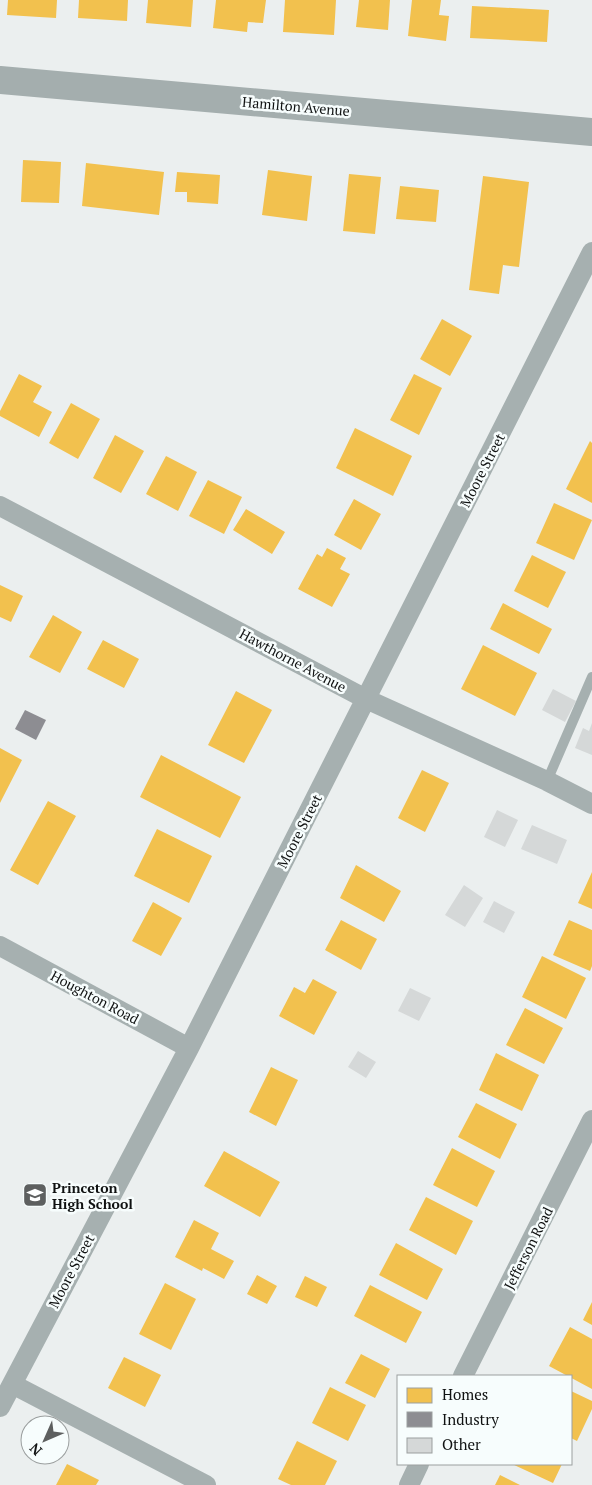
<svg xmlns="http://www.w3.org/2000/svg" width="592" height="1485" font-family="'PT Serif',serif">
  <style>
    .homes { fill: #f2c14e }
    .industry { fill: #8d8d92 }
    .building { fill: #d5d8d8 }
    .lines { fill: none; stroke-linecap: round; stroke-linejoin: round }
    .lane { stroke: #a6b0b0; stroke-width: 10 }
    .street { stroke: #a6b0b0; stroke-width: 20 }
    .secondary { stroke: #a4aeae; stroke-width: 28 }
    .labels { text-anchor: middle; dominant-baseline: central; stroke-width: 5; stroke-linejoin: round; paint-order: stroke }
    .street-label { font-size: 14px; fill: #101212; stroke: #f7fdfd }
    .poi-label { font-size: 14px; font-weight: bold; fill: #101212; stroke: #f7fdfd; text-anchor: start }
  </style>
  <rect width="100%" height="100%" fill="#ebefef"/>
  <path class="homes" d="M8,0h49l-1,18 -49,-3z
    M79,0h49l-1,21 -49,-3z
    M148,0h45l-2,27 -45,-4z
    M216,0h50l-3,23 -15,-1 -1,10 -34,-4z
    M285,0h51l-2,35 -51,-3z
    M359,0h31l-2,30 -32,-3z
    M412,0h29l-2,15 10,1 -3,25 -38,-5z
    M472,6l77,4 -2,32 -77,-4z
    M23,160l38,2 -2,41 -38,-1z
    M86,163l78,9 -5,43 -77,-9z
    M268,170l44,6 -5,45 -45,-6z
    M177,172l43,3 -2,29 -31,-2v-10h-12z
    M349,174l32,3 -6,57 -32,-3z
    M483,176l46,6 -10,85 -16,-2 -4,29 -30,-4z
    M400,186l39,4 -3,32 -40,-3z
    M442,319l30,17 -22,40 -30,-17z
    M19,374l23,12 -9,16 19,10 -13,25 -39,-21v-5z
    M414,374l28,14 -23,47 -29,-15z
    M71,403l29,16 -22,40 -29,-16z
    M355,428l57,28 -19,40 -57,-28z
    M115,435l29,16 -23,42 -28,-15z
    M590,441l2,2v60l-26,-14z
    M166,456l31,16 -19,39 -32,-17z
    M208,480l34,17 -18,37 -35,-18z
    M354,499l27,15 -20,36 -27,-15z
    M554,503l38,17 -18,40 -38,-17z
    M246,509l39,23 -13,22 -39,-24z
    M327,548l19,10 -6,11 10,5 -18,33 -34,-18 19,-35 5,3z
    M532,555l34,17 -18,36 -34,-17z
    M0,585l23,11 -12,26 -11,-5z
    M503,603l49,26 -13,25 -49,-25z
    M53,615l29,17 -22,41 -31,-16z
    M103,640l36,19 -15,29 -37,-19z
    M483,645l54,28 -22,43 -54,-27z
    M236,691l36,19 -28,53 -36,-18z
    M0,748l22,12 -22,43z
    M161,755l80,42 -21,41 -80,-41z
    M422,770l27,13 -24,49 -27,-14z
    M48,801l28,15 -38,69 -28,-15z
    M157,829l55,27 -23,47 -55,-27z
    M356,865l45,26 -17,31 -44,-24z
    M592,872v37l-14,-6z
    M153,902l29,16 -21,38 -29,-15z
    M341,920l36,19 -16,31 -36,-20z
    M569,920l23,10v36l-2,5 -37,-16z
    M542,956l44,22 -20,41 -44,-22z
    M313,979l24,13 -23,43 -35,-19 15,-29 11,6z
    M525,1008l38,20 -19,36 -38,-19z
    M496,1053l43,22 -17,36 -43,-21z
    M271,1067l27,13 -22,46 -27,-14z
    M476,1103l41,21 -17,35 -42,-22z
    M452,1148l43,23 -18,36 -44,-22z
    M224,1151l56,31 -20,35 -56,-31z
    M426,1197l47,24 -17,34 -47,-25z
    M194,1220l25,13 -8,16 23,12 -10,18 -21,-11 -1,3 -27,-14z
    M396,1243l47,26 -16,31 -48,-25z
    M257,1275l20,11 -10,18 -20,-10z
    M305,1276l22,11 -10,20 -22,-10z
    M165,1283l31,16 -25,51 -32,-16z
    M370,1285l52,27 -16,31 -52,-27z
    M592,1302v23l-9,-5z
    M570,1327l22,12v50l-43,-23z
    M361,1354l29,15 -15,29 -30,-15z
    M124,1357l37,18 -16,32 -37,-19z
    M330,1387l36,18 -18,36 -36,-18z
    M571,1391l21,10v8l-15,32 -6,-3z
    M297,1441l40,20 -12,24h-34l-13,-6z
    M67,1464l32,16 -3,5h-40z
    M512,1464h50l-9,19z
    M500,1475l20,10h-25z"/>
  <path class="industry" d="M25,710l21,10 -10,20 -21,-11z"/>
  <path class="building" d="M553,689l23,12 -11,21 -23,-12z
    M592,723v32l-17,-7 8,-20 6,3z
    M497,810l21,10 -13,27 -21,-10z
    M532,825l35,15 -10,24 -36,-15z
    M464,885l19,13 -18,29 -20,-12z
    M494,901l21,11 -11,21 -21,-11z
    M410,988l21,10 -12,23 -21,-10z
    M358,1051l18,11 -10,16 -18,-11z"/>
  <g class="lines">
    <path class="lane" d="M547,781l45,-104"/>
    <path class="street" d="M0,506l366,193 181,82 45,23
      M0,946l189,102
      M463,1376l129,-256
      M12,1384l194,101
      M0,1407l189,-359 403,-796
      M409,1485l10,-21"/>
    <path class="secondary" d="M0,80l592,52"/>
  </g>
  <defs>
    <symbol id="school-square" viewBox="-11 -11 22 22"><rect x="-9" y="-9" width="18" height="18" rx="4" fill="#5d5f5f" stroke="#f7fdfd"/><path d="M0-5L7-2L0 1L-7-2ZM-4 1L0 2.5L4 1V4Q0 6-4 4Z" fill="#fff"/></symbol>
  </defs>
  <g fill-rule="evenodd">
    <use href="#school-square" x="21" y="1181" width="28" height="28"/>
  </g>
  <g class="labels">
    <g class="street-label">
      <text transform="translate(296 106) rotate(5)">Hamilton Avenue</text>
      <text transform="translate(482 470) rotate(-63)">Moore Street</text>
      <text transform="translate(293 660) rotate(28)">Hawthorne Avenue</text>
      <text transform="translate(299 831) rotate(-63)">Moore Street</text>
      <text transform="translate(95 997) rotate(28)">Houghton Road</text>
      <text transform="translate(528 1248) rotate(-63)">Jefferson Road</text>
      <text transform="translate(71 1271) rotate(-62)">Moore Street</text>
    </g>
    <g class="poi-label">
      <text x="52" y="1187">Princeton<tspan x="52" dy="16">High School</tspan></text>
    </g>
  </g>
  <rect x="397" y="1375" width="175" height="90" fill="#f7fdfd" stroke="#9b9f9f"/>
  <rect x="407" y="1388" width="25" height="15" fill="#f2c14e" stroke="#9b9f9f"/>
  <text x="442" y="1400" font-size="15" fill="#101212">Homes</text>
  <rect x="407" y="1412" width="25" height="15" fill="#8d8d92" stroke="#9b9f9f"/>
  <text x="442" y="1425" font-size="15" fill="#101212">Industry</text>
  <rect x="407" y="1438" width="25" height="15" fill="#d5d8d8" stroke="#9b9f9f"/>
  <text x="442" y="1450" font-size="15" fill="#101212">Other</text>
  <g transform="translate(45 1440) rotate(225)"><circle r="24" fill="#f7fdfd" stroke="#9b9f9f"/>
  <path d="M0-4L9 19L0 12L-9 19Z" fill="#5d5f5f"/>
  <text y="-8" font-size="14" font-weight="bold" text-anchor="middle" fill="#101212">N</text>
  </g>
</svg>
